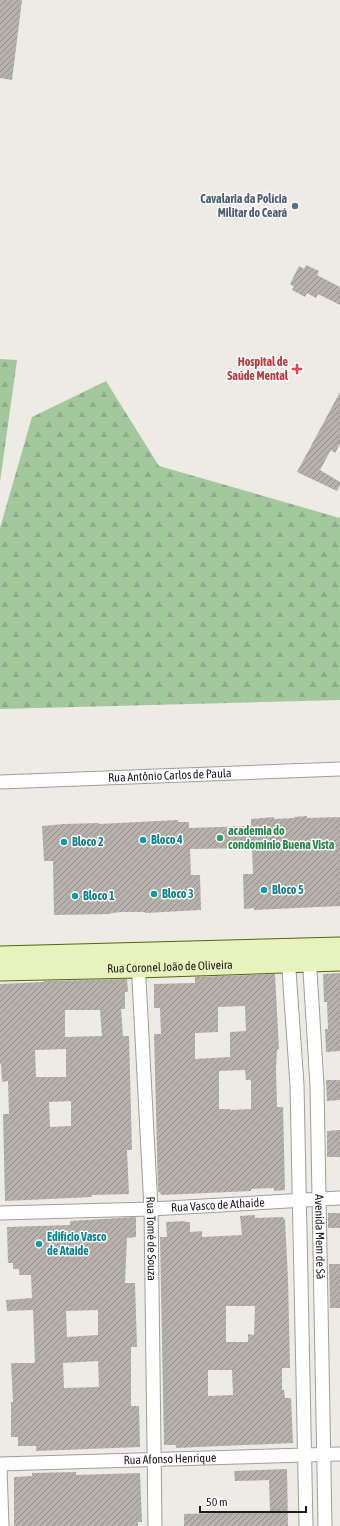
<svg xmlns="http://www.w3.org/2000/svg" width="340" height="1526" font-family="'Asap Condensed',sans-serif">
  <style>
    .forest { fill: url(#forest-firs) }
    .building { fill: url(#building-hatch); fill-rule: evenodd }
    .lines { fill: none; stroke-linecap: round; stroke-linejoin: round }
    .street-casing { stroke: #9e9e9e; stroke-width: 15 }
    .secondary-casing { stroke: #516711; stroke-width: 21 }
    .street { stroke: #fff; stroke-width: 13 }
    .secondary { stroke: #e8f2bd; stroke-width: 19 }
    .service-dot { fill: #5c6f8a; stroke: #fff; stroke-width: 1.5 }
    .health-dot { fill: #e0444e; stroke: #fff; stroke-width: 1.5 }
    .leisure-dot { fill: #2e9e5b; stroke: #fff; stroke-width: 1.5 }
    .culture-dot { fill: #0f9aa8; stroke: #fff; stroke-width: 1.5 }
    .labels { text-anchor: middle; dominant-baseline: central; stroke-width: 3; stroke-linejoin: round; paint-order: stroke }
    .service-label { font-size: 12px; font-weight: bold; fill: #4e5e75; stroke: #fff; text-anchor: end }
    .health-label { font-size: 12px; font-weight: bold; fill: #be3a42; stroke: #fff; text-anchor: end }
    .street-label { font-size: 12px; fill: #1d1d1d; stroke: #fff }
    .leisure-label { font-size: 12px; font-weight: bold; fill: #27864d; stroke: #fff; text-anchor: start }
    .culture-label { font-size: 12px; font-weight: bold; fill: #0d838f; stroke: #fff; text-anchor: start }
  </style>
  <defs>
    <pattern id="forest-firs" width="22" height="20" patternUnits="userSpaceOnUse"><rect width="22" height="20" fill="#a4c89d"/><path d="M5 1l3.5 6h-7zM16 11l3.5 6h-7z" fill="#8dab87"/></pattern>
    <pattern id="building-hatch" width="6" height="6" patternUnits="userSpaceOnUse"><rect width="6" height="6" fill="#b6b1aa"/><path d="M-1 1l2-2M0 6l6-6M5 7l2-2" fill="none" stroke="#938f8a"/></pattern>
  </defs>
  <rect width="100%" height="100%" fill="#edebe4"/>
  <path class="forest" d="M0,359l17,1 -17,122z
    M106,381l53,85 181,52v182l-340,9v-181l32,-111z"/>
  <path class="building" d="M0,0h22l-10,80 -12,-2z
    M306,265l13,6 -2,4 23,12v18l-22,-11 -2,4 -9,-5 -2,4 -13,-7 2,-3 -4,-3 9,-18 5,3z
    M340,392v52l-5,9 -4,-3 -11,20 20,12v3l-3,6 -40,-19z
    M307,816v2l33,-1v89l-86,4v-2l-10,1 -1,-35h10l-1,-26 -62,1 1,26h9l1,35 -56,3v-1h-23l-11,1v1l-57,1 -1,-54h-9l-2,-35 22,-2 35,-1v1l79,-4v2h11v6l62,-2v-7l23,-2v2l20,-1v-1z
    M340,973v78l-14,1 -1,-23h3l-1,-27h-3l-1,-28z
    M275,974l4,75 -2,1 -1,19 1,38h6l2,83 -11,1v-3l-23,1v2l-89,4 -4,-4 -4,-157h7l-1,-26h-6v-24l41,-1v-6zM245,1006l1,25 -16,1v25l-35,2v-26l23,-1v-25zM245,1070l1,10h5v29l-21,1v-1h-11v-38z
    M127,979l1,13h-3v17h-4l2,27h6l3,114h-5l2,44 -37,1v2l-87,4 -2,-87h6l-1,-33 -6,1 -1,-18h-1v-80l44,-2v-1zM65,1010h35l2,26 -37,1zM66,1049v28h-30l-1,-27zM71,1101v25l-21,1 -1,-25z
    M326,1080h14v20l-13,1z
    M340,1130v27h-13v-26z
    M328,1213h12v15h-12z
    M255,1215v3l28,-1 1,2h1l3,60 2,89h-8v22h2l1,8h6l2,45 -117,5v-3h-12l-4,-208h7l-1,-15 19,-1v1h5v10l12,-1v6l40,-2 -2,-19zM226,1306h29l-1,29 -6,-1v8h-22zM208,1370h24l1,25 -25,1z
    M136,1217v20l-9,1 -2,45h10l2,64h-6v59h8l1,41 -104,4v-5h-18v-9h-7v-35h2l-2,-39h24l-2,-53 -26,1 -1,-11 26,-2 -1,-23h-12v-6h-6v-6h-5l-1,-36 63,-2v-4zM98,1310v25l-31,2 -1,-26zM98,1361l1,26 -35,1 -1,-25z
    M329,1264h11v44h-10z
    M287,1469l1,57h-104v-12l86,-3 -1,-31 -34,1 -1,-10z
    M76,1472v3l64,-2 2,49h-4v4h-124v-49l18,-1v-3z"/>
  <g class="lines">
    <defs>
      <g id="street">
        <path id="s1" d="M0,782l340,-13"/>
        <path id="s2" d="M309,954l8,132 8,440"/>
        <path d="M288,956l9,129 9,441"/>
        <path id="s3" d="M138,960l13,249 4,317"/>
        <path id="s4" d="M0,1213l151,-4 189,-11"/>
        <path id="s5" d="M0,1464l340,-10"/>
        <path d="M0,1468l2,58"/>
      </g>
      <g id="secondary">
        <path d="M0,956l340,-9"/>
        <path id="s6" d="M0,971l138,-3 202,-7"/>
      </g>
    </defs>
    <use href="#street" class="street-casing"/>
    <use href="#secondary" class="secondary-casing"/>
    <use href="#street" class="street"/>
    <use href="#secondary" class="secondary"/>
  </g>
  <circle class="service-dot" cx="295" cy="206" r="4"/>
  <path class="health-dot" d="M295 363h4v4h4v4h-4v4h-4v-4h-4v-4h4z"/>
  <circle class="leisure-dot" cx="220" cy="838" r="4"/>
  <g class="culture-dot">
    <circle cx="143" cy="840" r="4"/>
    <circle cx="64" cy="842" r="4"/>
    <circle cx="264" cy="890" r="4"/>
    <circle cx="154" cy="894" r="4"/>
    <circle cx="75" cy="896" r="4"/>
    <circle cx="39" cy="1244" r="4"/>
  </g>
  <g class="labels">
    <g class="service-label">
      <text x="287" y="199">Cavalaria da Polícia<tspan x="287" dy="14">Militar do Ceará</tspan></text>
    </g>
    <g class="health-label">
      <text x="288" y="362">Hospital de<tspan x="288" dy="14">Saúde Mental</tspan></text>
    </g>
    <g class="street-label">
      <text stroke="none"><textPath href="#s1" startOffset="170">Rua Antônio Carlos de Paula</textPath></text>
      <text stroke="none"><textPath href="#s6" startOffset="170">Rua Coronel João de Oliveira</textPath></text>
      <text stroke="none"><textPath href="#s4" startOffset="218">Rua Vasco de Athaíde</textPath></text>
      <text stroke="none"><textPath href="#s2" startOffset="283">Avenida Mem de Sá</textPath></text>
      <text stroke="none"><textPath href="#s3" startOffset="279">Rua Tomé de Souza</textPath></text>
      <text stroke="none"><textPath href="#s5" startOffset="170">Rua Afonso Henrique</textPath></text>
    </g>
    <g class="leisure-label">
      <text x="228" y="831">academia do<tspan x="228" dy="14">condominio Buena Vista</tspan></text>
    </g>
    <g class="culture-label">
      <text x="151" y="840">Bloco 4</text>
      <text x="72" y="842">Bloco 2</text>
      <text x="272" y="890">Bloco 5</text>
      <text x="162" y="894">Bloco 3</text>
      <text x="83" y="896">Bloco 1</text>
      <text x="47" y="1237">Edifício Vasco<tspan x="47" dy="14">de Ataide</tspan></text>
    </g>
  </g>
  <path d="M200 1506v6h106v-6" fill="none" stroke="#1d1d1d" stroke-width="2"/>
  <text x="206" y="1506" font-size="12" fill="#1d1d1d" stroke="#ffffff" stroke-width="3" paint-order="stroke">50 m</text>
</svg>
